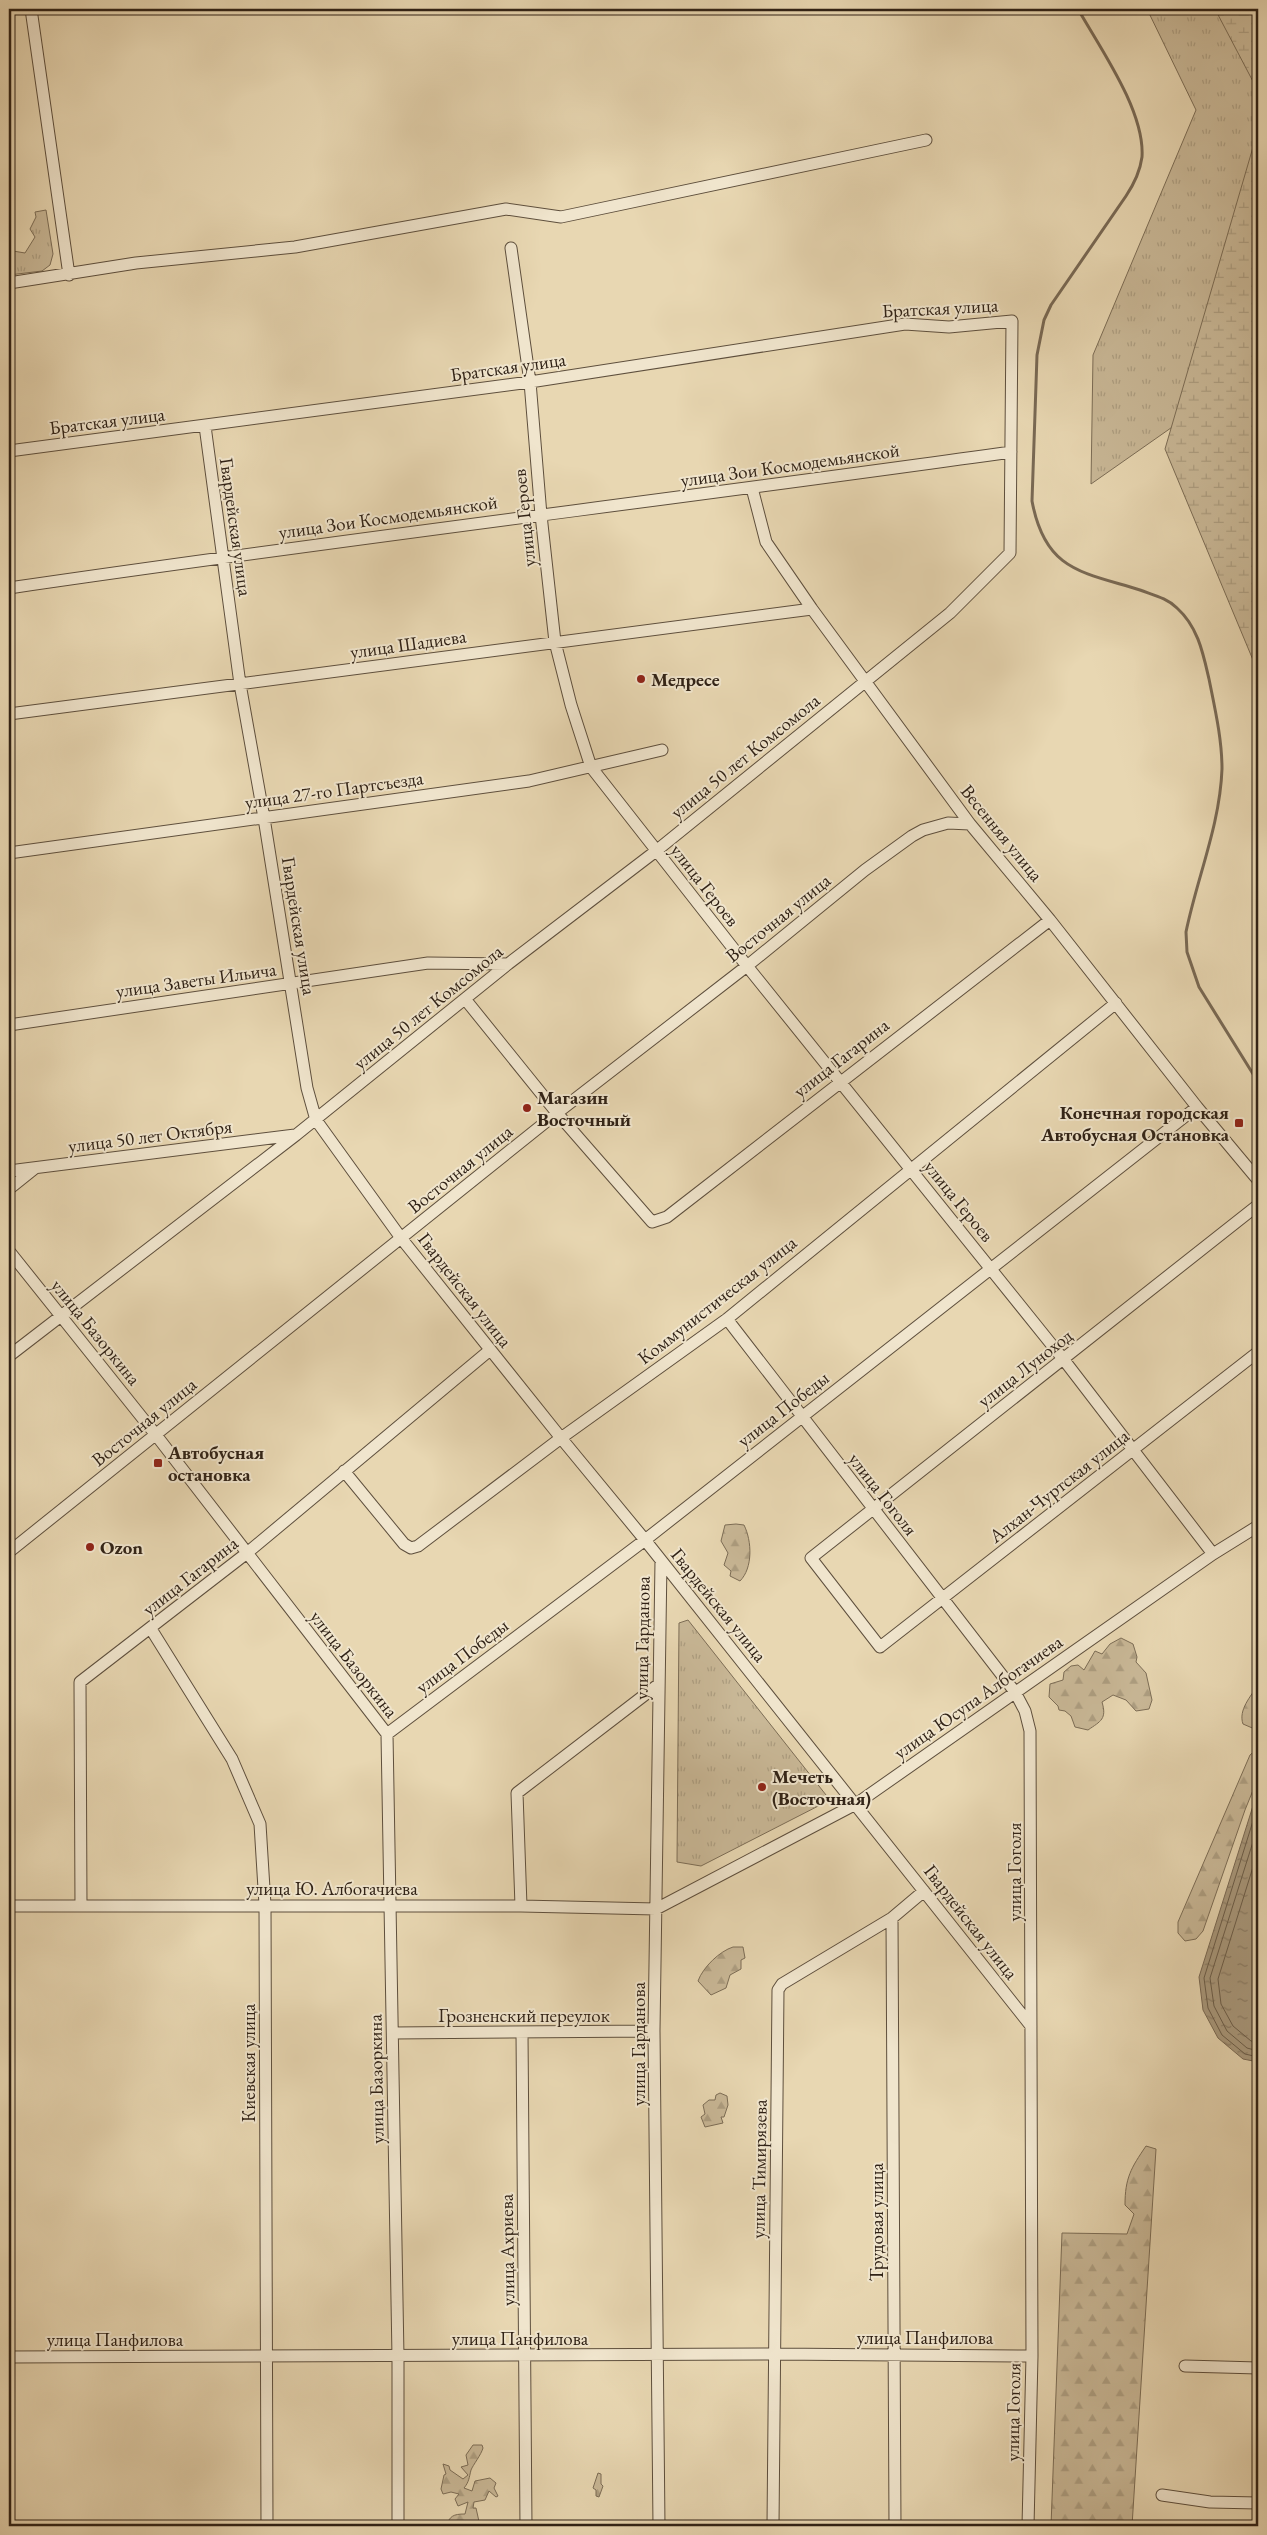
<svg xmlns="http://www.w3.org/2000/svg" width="1267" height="2535" font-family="'EB Garamond',serif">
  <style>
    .grass { fill: url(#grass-tufts); stroke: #7c6d56 }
    .forest { fill: url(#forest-firs); stroke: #7c6d56 }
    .wetland { fill: url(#wetland-marsh); stroke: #7c6d56 }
    .water { fill: url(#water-ripples); stroke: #796954 }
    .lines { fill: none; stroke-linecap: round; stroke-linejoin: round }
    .shore { stroke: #6c5e4a; stroke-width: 1 }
    .stream { stroke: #796954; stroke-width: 3 }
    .minor-casing { stroke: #5e4f3d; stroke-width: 13 }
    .minor { stroke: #f0e5cd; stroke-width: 11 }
    .poi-dot { fill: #8f2418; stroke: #f0e5cd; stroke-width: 2 }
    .labels { text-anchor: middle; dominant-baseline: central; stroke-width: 4; stroke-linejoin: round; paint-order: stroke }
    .street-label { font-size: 19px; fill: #302216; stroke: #f0e5cd }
    .poi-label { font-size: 19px; font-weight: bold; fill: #302216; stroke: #f0e5cd; text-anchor: start }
  </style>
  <defs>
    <pattern id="grass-tufts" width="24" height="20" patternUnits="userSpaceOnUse" patternTransform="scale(1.25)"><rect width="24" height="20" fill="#c9b897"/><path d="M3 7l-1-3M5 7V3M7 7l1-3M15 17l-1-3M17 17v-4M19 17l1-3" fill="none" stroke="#ad9e81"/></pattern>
    <pattern id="forest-firs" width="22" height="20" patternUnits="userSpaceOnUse" patternTransform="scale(1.25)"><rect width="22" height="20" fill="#c9b897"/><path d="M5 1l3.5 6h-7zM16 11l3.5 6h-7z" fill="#ad9e81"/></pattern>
    <pattern id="wetland-marsh" width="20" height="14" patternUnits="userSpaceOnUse" patternTransform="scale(1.25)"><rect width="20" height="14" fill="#c9b897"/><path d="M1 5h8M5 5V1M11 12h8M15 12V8" fill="none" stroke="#ad9e81"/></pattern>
    <pattern id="water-ripples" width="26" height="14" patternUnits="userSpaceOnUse" patternTransform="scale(1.25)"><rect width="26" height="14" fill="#a9997d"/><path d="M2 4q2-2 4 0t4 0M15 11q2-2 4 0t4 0" fill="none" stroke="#8a7c65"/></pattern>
  </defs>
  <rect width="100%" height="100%" fill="#e8d7b2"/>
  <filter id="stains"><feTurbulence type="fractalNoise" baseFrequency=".004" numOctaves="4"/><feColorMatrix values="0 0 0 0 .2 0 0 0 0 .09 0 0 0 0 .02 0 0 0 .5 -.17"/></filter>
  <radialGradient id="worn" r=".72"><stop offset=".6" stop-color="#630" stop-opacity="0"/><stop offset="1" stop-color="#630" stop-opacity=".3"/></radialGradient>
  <path class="grass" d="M1147,9h111v577l-70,-170 -97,68 2,-129 103,-245z
    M46,210l7,44 -3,11 -8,6 -33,4v-17l4,-7 12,2 10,-16 -5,-8 6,-12 -1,-5z
    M688,1620l142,180 -129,66 -24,-4 2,-239z"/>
  <path class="forest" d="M736,1524l8,1c8,16 9,43 -4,56l-10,-5 1,-5 -7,-6 4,-12 -7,-12 4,-16z
    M1121,1638l12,6 4,13 -1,5 10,11 6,27 -3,9 -13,2 -10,-11 -13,-5 -11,7c5,17 -1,19 -14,28l-13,-3 -4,-11 -6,-5 -6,-1 -1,-4 -9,-9 1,-13 13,-4 1,-8 7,-6 7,-1 6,5 11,-19 7,3 8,-10z
    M1258,1685v44l-1,1 -14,-6c-5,-14 8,-28 15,-39z
    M1258,1748v30l-13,32 -42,121 -7,8 -11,2 -7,-8v-11l72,-167z
    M733,1947h10l2,11 -4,2v9l-11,6 -4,13 -15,7 -13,-14c5,-14 22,-30 35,-34z
    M720,2093l7,3 1,9 -4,12h-3l2,6 -18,4 -4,-10 4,-3 -2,-9 6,-5h6l1,-5z
    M1146,2146l10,3 -24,377h-81l11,-293 65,1 7,-20 -9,-9c0,-27 6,-37 21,-59z
    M473,2445h9l1,3c-2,7 -10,17 -12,22 -2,8 -2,12 -7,18l8,3 3,-10 15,-3 6,5 -2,5 4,8 -2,1 -7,-6 -4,9 -11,2 -1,6h3l4,18h-34c4,-10 7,-12 19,-12l3,-12 -10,4 -3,-7 4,-5 -8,-2 -8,2 -2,-5 3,-14 2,-1 -3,-10 6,2 1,4 13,9 5,-4 -7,-8 7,-2 -2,-10z
    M598,2473l3,1v10l2,2 -4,11 -3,-1v-6l-3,-2z"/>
  <path class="wetland" d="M1215,9h43v82z
    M1258,130v542l-93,-223z"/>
  <path class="water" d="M1258,1790v272l-15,-3 -25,-21 -15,-28 -4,-33z"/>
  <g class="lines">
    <path class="shore" d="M1258,1805l-54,173 4,30 14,27 23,19 13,3
      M1258,1826l-48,152 4,28 13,25 20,17 11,3
      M1258,1851l-40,128 3,25 12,22 18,15 7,2"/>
    <path class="stream" d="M1078,9c22,39 67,102 64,148 -2,15 -8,27 -16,39l-75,109 -7,15 -7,35 -5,146c13,70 50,71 108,89 13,5 27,8 37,18 21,19 26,45 32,71 6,30 13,60 13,90 -2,56 -25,109 -36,163l1,20 12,35 59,95"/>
    <defs>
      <path id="minor" d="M31,9l38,266
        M511,248l19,134 11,133 14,127 16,63 20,62 156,199 317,394 149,194
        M9,283l127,-20 159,-16 211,-38 55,8 365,-77
        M205,426l35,258 24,134 43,270 9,32 85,118 160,200 84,102 386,486
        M9,451l521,-69 375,-58 44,3 63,-6 -2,232 -60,60 -294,238 -148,113 -212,171 -287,221
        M752,488l14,54 46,67 158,215 80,96 147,187 61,73
        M9,588c333,-49 668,-89 1002,-136
        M9,714l803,-105
        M9,853l520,-72 133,-31
        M465,999l92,114 95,109 15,-5 383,-297
        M9,1025l419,-62 80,1
        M9,1171l286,-36
        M9,1189l25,-20
        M1258,1205l-447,353 69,89 378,-295
        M9,1251l147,184 231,299 11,623v169
        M727,1319l288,373 10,19 5,20 2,625 -4,170
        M344,1471l60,73 7,4 7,-2 143,-108 166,-119 389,-316
        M9,1552l548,-439 190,-147 118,-96 47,-34 11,-6 25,-7 22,1
        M151,1629l81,130 28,65 5,81 2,621
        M387,1734l258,-194 552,-433
        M9,1906h512l135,3 200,-105 357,-250 45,-28
        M81,1906l-1,-224 167,-129 243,-203
        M521,1906l-4,-113 142,-109
        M892,1918l3,608
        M393,2033l261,-2
        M522,2033l4,493
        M9,2357l765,-3 258,2
        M1185,2366l73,2
        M1162,2495l48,7 48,1
        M659,2526l-5,-495 7,-470
        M773,2526l5,-536 4,-6 110,-66 32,-27"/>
    </defs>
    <use href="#minor" class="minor-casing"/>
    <use href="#minor" class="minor"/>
  </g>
  <g class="poi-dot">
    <circle cx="641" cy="679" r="5"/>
    <circle cx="527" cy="1108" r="5"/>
    <rect x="1234" y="1118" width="10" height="10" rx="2.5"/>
    <rect x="153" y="1458" width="10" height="10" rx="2.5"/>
    <circle cx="90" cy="1547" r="5"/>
    <circle cx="762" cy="1787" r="5"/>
  </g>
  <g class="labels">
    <g class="street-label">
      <text transform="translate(940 308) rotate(-3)">Братская улица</text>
      <text transform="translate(508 367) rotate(-8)">Братская улица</text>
      <text transform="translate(107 421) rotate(-7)">Братская улица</text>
      <text transform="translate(790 465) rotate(-8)">улица Зои Космодемьянской</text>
      <text transform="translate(388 517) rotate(-8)">улица Зои Космодемьянской</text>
      <text transform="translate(524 518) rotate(-96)">улица Героев</text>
      <text transform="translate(236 527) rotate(82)">Гвардейская улица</text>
      <text transform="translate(408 644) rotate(-8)">улица Шадиева</text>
      <text transform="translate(745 756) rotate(-39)">улица 50 лет Комсомола</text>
      <text transform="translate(334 790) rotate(-8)">улица 27-го Партсъезда</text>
      <text transform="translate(1002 833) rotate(51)">Весенняя улица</text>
      <text transform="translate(705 885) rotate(52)">улица Героев</text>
      <text transform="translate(778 918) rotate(-39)">Восточная улица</text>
      <text transform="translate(299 926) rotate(81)">Гвардейская улица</text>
      <text transform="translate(196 980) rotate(-8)">улица Заветы Ильича</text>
      <text transform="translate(428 1007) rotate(-39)">улица 50 лет Комсомола</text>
      <text transform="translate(841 1058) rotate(-38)">улица Гагарина</text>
      <text transform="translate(150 1136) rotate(-7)">улица 50 лет Октября</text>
      <text transform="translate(460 1169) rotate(-39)">Восточная улица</text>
      <text transform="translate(959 1201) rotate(51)">улица Героев</text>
      <text transform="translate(465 1290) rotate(52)">Гвардейская улица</text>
      <text transform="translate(717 1300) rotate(-38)">Коммунистическая улица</text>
      <text transform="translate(96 1332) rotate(51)">улица Базоркина</text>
      <text transform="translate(1025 1368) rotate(-38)">улица Луноход</text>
      <text transform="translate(783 1409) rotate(-38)">улица Победы</text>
      <text transform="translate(144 1422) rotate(-39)">Восточная улица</text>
      <text transform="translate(1059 1486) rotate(-38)">Алхан-Чуртская улица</text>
      <text transform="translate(883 1494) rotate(52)">улица Гоголя</text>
      <text transform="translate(190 1576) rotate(-38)">улица Гагарина</text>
      <text transform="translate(719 1605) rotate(51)">Гвардейская улица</text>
      <text transform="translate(642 1638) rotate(-89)">улица Гарданова</text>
      <text transform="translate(462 1656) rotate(-37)">улица Победы</text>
      <text transform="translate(354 1664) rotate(52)">улица Базоркина</text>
      <text transform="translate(978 1697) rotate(-35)">улица Юсупа Албогачиева</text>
      <text transform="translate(1014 1872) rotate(-90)">улица Гоголя</text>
      <text x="332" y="1888">улица Ю. Албогачиева</text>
      <text transform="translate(971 1922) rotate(52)">Гвардейская улица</text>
      <text x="524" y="2015">Грозненский переулок</text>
      <text transform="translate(638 2044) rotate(-90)">улица Гарданова</text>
      <text transform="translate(248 2063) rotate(-90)">Киевская улица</text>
      <text transform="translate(376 2079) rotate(-91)">улица Базоркина</text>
      <text transform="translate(759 2169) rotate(-89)">улица Тимирязева</text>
      <text transform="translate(876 2222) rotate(-90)">Трудовая улица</text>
      <text transform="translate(507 2250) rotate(-91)">улица Ахриева</text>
      <text x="925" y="2337">улица Панфилова</text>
      <text x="520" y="2338">улица Панфилова</text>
      <text x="115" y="2339">улица Панфилова</text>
      <text transform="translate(1013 2412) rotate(-89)">улица Гоголя</text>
    </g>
    <g class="poi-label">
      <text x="651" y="679">Медресе</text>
      <text x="537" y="1097">Магазин<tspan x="537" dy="22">Восточный</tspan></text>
      <text x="1229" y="1112" text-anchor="end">Конечная городская<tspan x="1229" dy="22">Автобусная Остановка</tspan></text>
      <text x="168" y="1452">Автобусная<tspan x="168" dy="22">остановка</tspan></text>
      <text x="100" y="1547">Ozon</text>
      <text x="772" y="1776">Мечеть<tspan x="772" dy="22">(Восточная)</tspan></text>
    </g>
  </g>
  <rect width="1267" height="2535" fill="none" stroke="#e8d7b2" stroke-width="30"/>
  <rect x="10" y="10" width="1247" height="2515" fill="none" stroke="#302216" stroke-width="2.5"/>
  <rect x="15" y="15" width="1237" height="2505" fill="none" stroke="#302216"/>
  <rect width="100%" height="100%" filter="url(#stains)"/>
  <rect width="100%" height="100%" fill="url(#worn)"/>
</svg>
